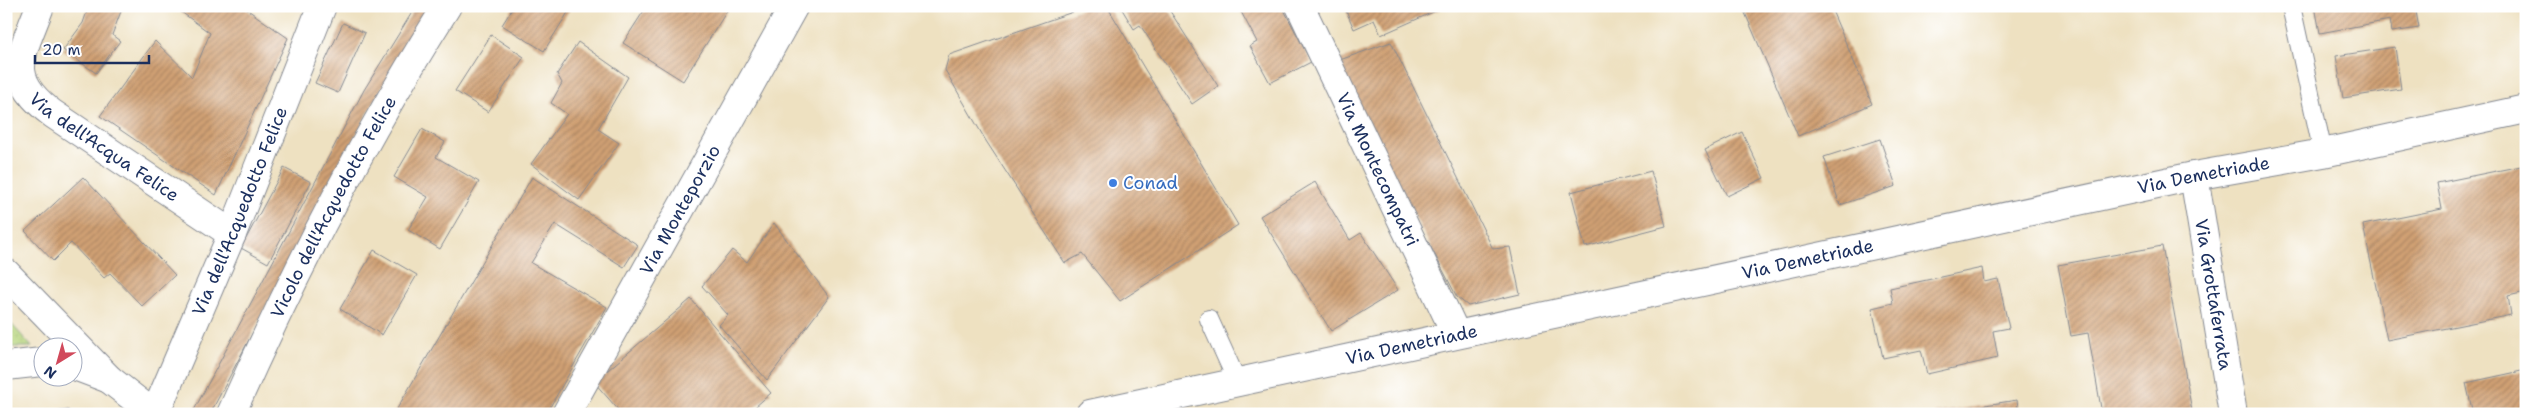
<svg xmlns="http://www.w3.org/2000/svg" width="2532" height="420" font-family="'Shantell Sans',sans-serif">
  <style>
    .grass { fill: url(#grass-dots); stroke: #68826c }
    .building { fill: url(#building-hatch) }
    .lines { fill: none; stroke-linecap: round; stroke-linejoin: round }
    .service-casing { stroke: #848890; stroke-width: 20 }
    .minor-casing { stroke: #848890; stroke-width: 30 }
    .tertiary-casing { stroke: #848890; stroke-width: 30 }
    .primary-casing { stroke: #848890; stroke-width: 30 }
    .service { stroke: #fff; stroke-width: 18 }
    .minor { stroke: #fff; stroke-width: 28 }
    .tertiary { stroke: #fff; stroke-width: 28 }
    .primary { stroke: #fff; stroke-width: 28 }
    .shop-dot { fill: #3f7fe0; stroke: #fff; stroke-width: 2 }
    .labels { text-anchor: middle; dominant-baseline: central; stroke-width: 4; stroke-linejoin: round; paint-order: stroke }
    .street-label { font-size: 18px; fill: #1b2f5e; stroke: #fff }
    .shop-label { font-size: 18px; fill: #366cbe; stroke: #fff; text-anchor: start }
  </style>
  <defs>
    <pattern id="grass-dots" width="8" height="8" patternUnits="userSpaceOnUse" patternTransform="scale(1.25)"><rect width="8" height="8" fill="#b6d47b"/><path d="M2 2h.1M6 6h.1" fill="none" stroke="#9cb66d" stroke-width="1.8" stroke-linecap="round"/></pattern>
    <pattern id="building-hatch" width="6" height="6" patternUnits="userSpaceOnUse" patternTransform="scale(1.25)"><rect width="6" height="6" fill="#d0a073"/><path d="M-1 1l2-2M0 6l6-6M5 7l2-2" fill="none" stroke="#a88362"/></pattern>
  </defs>
  <rect width="100%" height="100%" fill="#fff"/>
  <filter id="ink" filterUnits="userSpaceOnUse"><feTurbulence type="fractalNoise" baseFrequency=".02" numOctaves="2"/><feDisplacementMap in="SourceGraphic" scale="10" xChannelSelector="R" yChannelSelector="G"/><feConvolveMatrix kernelMatrix="1 2 1 2 8 2 1 2 1" color-interpolation-filters="sRGB"/></filter>
  <filter id="wash" filterUnits="userSpaceOnUse"><feTurbulence type="fractalNoise" baseFrequency=".0096" numOctaves="4" result="noise"/><feDisplacementMap in="SourceGraphic" scale="20" xChannelSelector="R" yChannelSelector="G"/><feGaussianBlur stdDeviation="1.12" result="paint"/><feColorMatrix in="noise" values="0 0 0 0 0 0 0 0 0 0 0 0 0 0 0 0 0 1.4 0 .05"/><feComposite in="paint" operator="in"/></filter>
  <g filter="url(#wash)">
    <rect width="100%" height="100%" fill="#eee1c1"/>
    <path class="grass" d="M6,318l26,29h-26z"/>
    <g id="blocks">
      <path class="building" d="M89,6h34l-11,29 8,6 -24,32 -33,-23 20,-27z
        M173,6h69l46,32 -72,157 -116,-79 55,-75 37,36 18,-44z
        M416,6h17l-56,90 -167,318h-18l172,-324z
        M514,6h58l-28,45 -42,-26z
        M647,6h83l-47,75 -60,-38z
        M1090,6h17l131,219 -118,76 -38,-47 -17,9 -79,-122 -41,-71 4,-15z
        M1120,6h51l-3,2 50,78 -26,18 -52,-79 -6,4z
        M1238,6h44l29,56 -41,21 -20,-37 7,-4z
        M1344,6h103l-66,29 -7,-15 -20,9z
        M1742,6h88l42,98 -74,32z
        M2315,6h100l4,22 -27,4 -2,-12 -70,13z
        M343,23l22,10 -27,60 -23,-10z
        M491,35l33,22 -36,55 -33,-21z
        M578,42l50,35 -30,52 21,14 -40,57 -48,-36 36,-50 -16,-11 11,-20 -5,-9z
        M1391,42l102,207 17,-2 10,47 -52,12 -11,-9 -123,-235z
        M2395,47l6,42 -58,9 -7,-42z
        M422,129l23,13 -9,15 43,25 -39,67 -32,-19 20,-33 -34,-20z
        M1742,132l22,46 -37,18 -22,-46z
        M1880,139l16,47 -56,19 -16,-48z
        M2526,165v127l-18,4 3,19 -124,25 -24,-115 79,-16 -5,-26z
        M284,168l27,14 -43,81 -27,-15z
        M1651,171l15,55 -81,21 -14,-55z
        M83,177l92,98 -33,31 -32,-33 -6,5 -33,-35 -18,18 -28,-30z
        M532,177l106,68 -14,22 -69,-43 -24,39 76,44 -61,107h-152z
        M1315,182l35,58 11,-7 37,57 -67,41 -71,-115z
        M774,223l55,74 -62,83 -48,-55 9,-10 -26,-29 30,-36 15,12z
        M2162,246l30,165 -13,3h-77l-14,-81 -17,3 -13,-71z
        M374,250l43,25 -35,60 -42,-26z
        M1982,268l2,14 14,-3 11,49 -16,3 5,27 -71,16 -6,-24 -38,8 -11,-50 21,-5 -3,-15z
        M691,299l80,94 -24,21h-125l-28,-32z
        M2526,370v44h-53l-7,-31z
        M2017,400l2,14h-84v-1z
        M68,410l5,4h-26v-1z"/>
    </g>
  </g>
  <g filter="url(#ink)">
    <use href="#blocks" fill-opacity="0" stroke="#848890" stroke-width="1"/>
    <g class="lines">
      <defs>
        <path id="service" d="M2291,6l32,147
          M1209,319l28,62"/>
        <g id="minor">
          <path id="s1" d="M40,6c-18,49 -37,71 13,108l179,120"/>
          <path id="s2" d="M1300,6l156,328"/>
          <path id="s3" d="M2194,176l39,238"/>
          <path id="s4" d="M155,414l77,-180 90,-228"/>
          <path id="s5" d="M231,414c62,-140 134,-278 216,-408"/>
          <path id="s6" d="M566,414l228,-408"/>
        </g>
        <g id="tertiary">
          <path d="M72,365l37,14"/>
          <path d="M6,366l36,-4"/>
          <path id="s7" d="M1090,414l1104,-238 129,-23 203,-44"/>
        </g>
        <path id="primary" d="M6,273l103,106 45,35"/>
      </defs>
      <use href="#service" class="service-casing"/>
      <use href="#minor" class="minor-casing"/>
      <use href="#tertiary" class="tertiary-casing"/>
      <use href="#primary" class="primary-casing"/>
      <use href="#service" class="service"/>
      <use href="#minor" class="minor"/>
      <use href="#tertiary" class="tertiary"/>
      <use href="#primary" class="primary"/>
    </g>
  </g>
  <circle class="shop-dot" cx="1113" cy="183" r="5"/>
  <g class="labels">
    <g class="street-label">
      <text stroke="none"><textPath href="#s1" startOffset="184">Via dell'Acqua Felice</textPath></text>
      <text stroke="none"><textPath href="#s2" startOffset="181">Via Montecompatri</textPath></text>
      <text stroke="none"><textPath href="#s7" startOffset="1139">Via Demetriade</textPath></text>
      <text stroke="none"><textPath href="#s5" startOffset="231">Vicolo dell'Acquedotto Felice</textPath></text>
      <text stroke="none"><textPath href="#s6" startOffset="234">Via Monteporzio</textPath></text>
      <text stroke="none"><textPath href="#s4" startOffset="220">Via dell'Acquedotto Felice</textPath></text>
      <text stroke="none"><textPath href="#s7" startOffset="734">Via Demetriade</textPath></text>
      <text stroke="none"><textPath href="#s3" startOffset="120">Via Grottaferrata</textPath></text>
      <text stroke="none"><textPath href="#s7" startOffset="329">Via Demetriade</textPath></text>
    </g>
    <g class="shop-label">
      <text x="1123" y="183">Conad</text>
    </g>
  </g>
  <rect width="2532" height="420" fill="none" stroke="#fff" stroke-width="25"/>
  <g transform="translate(58 362) rotate(217)"><circle r="24" fill="#ffffff" stroke="#a4acbf"/>
  <path d="M0-4L9 19L0 12L-9 19Z" fill="#d1495b"/>
  <text y="-8" font-size="14" font-weight="bold" text-anchor="middle" fill="#1b2f5e">N</text>
  </g>
  <path d="M35 55v8h114v-8" fill="none" stroke="#1b2f5e" stroke-width="2.5"/>
  <text x="42" y="55" font-size="15" fill="#1b2f5e" stroke="#ffffff" stroke-width="4" paint-order="stroke">20 m</text>
</svg>
